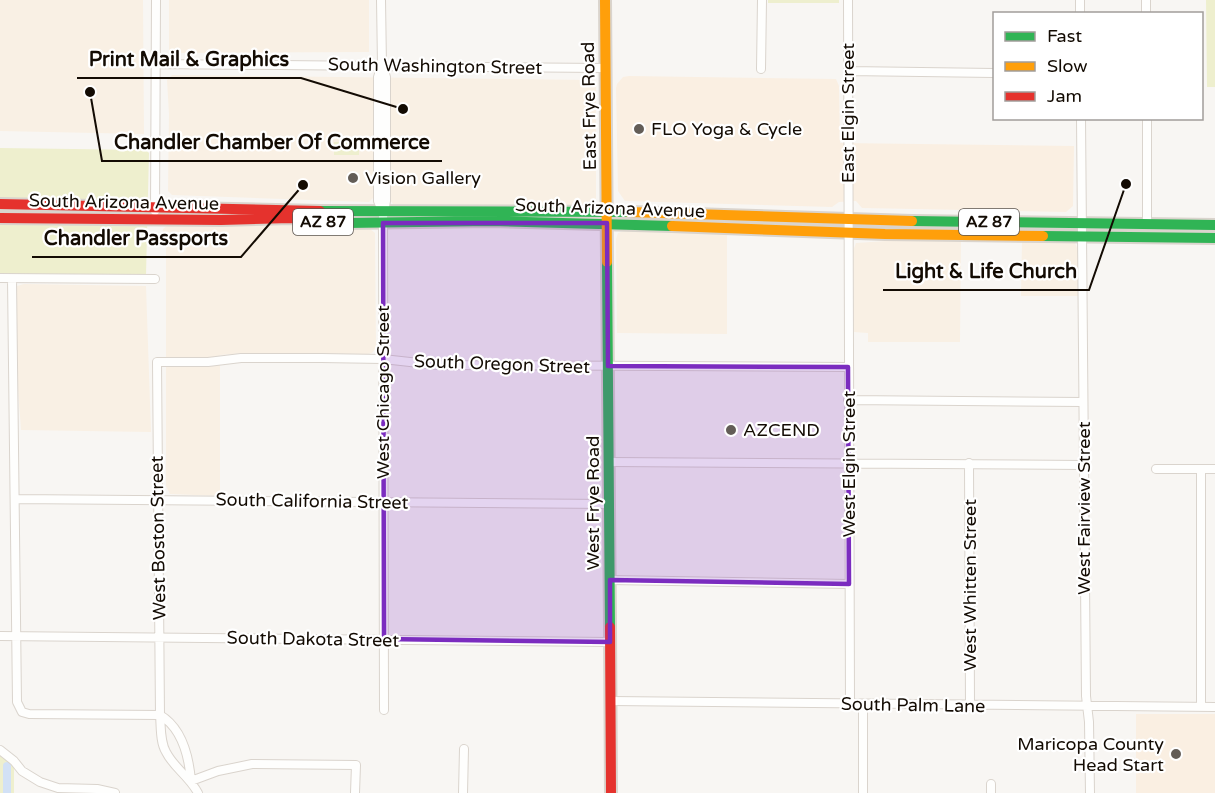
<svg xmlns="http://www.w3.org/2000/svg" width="1215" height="793" font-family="'Varela Round',sans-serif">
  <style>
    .commercial { fill: #f9f0e4 }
    .built { fill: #faefe2 }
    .green { fill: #eeefce }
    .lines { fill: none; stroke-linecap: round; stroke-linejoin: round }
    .canal { stroke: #d2e1f6; stroke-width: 8 }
    .street-casing { stroke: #dad4cd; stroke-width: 10 }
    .fast-casing { stroke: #dad4cd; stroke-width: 14 }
    .slow-casing { stroke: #dad4cd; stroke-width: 14 }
    .jam-casing { stroke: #dad4cd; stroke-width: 14 }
    .street { stroke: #fefefd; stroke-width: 8 }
    .fast { stroke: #30b455; stroke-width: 10 }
    .slow { stroke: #ff9f0a; stroke-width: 10 }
    .jam { stroke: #e5322d; stroke-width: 10 }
    .marked { fill: #7b2cbf; fill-opacity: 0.2; stroke: #7b2cbf; stroke-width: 4.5; stroke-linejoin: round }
    .poi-dot { fill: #635d57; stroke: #fff; stroke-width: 2 }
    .labels { text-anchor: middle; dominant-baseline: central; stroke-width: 4.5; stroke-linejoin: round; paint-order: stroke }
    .shield { fill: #fff; stroke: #5a544f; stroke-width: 1.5 }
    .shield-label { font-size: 16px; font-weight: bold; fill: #130b03 }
    .street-label { font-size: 18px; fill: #130b03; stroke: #fff }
    .poi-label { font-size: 18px; fill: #130b03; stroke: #fff; text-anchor: start }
    .leader { fill: none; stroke: #130b03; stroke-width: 2 }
    .callout-dot { fill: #130b03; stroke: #fff; stroke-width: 2 }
    .callout-label { font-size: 20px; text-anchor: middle; font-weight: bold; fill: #130b03; stroke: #fff; stroke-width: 4.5; stroke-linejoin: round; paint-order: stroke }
  </style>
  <rect width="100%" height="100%" fill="#f8f6f3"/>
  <path class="commercial" d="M0,0h143l1,134 -144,-3z
    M169,0h200v52l-200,1z
    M172,75l418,5 6,4v114l-6,8 -197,-2 -5,-7h-14l-5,5 -197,-7 -4,-4 1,-77 -2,-34z
    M285,223l40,5 45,1 5,4 1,115 -4,5 -4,1 -123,-1 -25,2v141l-50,-2 -4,-8v-246l-4,-1 1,-10 5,-4z
    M627,230l100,3v101l-110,-1 -1,-94 2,-6z
    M901,240l60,1 -1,101h-92v-9l-14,-1 -1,-81 3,-8z
    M1022,242l53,1 4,10 -1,43h-57z
    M24,284l122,2 5,146 -130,-2 -5,-67 -1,-69 2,-8z"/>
  <path class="built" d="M629,76l207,3 3,7 1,57 234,3 -1,60 -7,6 -204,-4 -6,-7 -17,1 -7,5 -207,-6 -7,-10 -2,-103 1,-4 6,-7z
    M1136,714h79v79h-79z"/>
  <path class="green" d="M768,0h71v3h-71z
    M1206,0h9v87h-8z
    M334,142h25v13h-25z
    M0,148l146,2 3,3 -3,122 -146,-1z
    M0,750l14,11v32h-14z"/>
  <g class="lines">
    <path class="canal" d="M7,766v27"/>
    <defs>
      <path id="street" d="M381,0l1,65 -4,12v124l5,11
        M848,0l2,703
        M1080,0v14
        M1146,0v14
        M156,64l449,4
        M382,65l4,12v124l-3,16 1,493
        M761,69l1,-69
        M848,71l146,2
        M1081,118l5,578 3,26 1,71
        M1147,118v106
        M155,211l1,-211
        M0,278l155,1
        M12,279l5,423 5,10 7,2 131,1c22,13 29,42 31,66
        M848,400l235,2
        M609,462l475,3
        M969,463l1,243
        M1156,469h59
        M1201,469v238
        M15,499l594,5
        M610,580l239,4
        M0,636l610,6
        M611,701l604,6
        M0,750l14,11 8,10 18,11 18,6 39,1 18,4
        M191,781l27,-10 34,-7 104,1 -1,28
        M991,784v9
        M198,793c-9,-17 -24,-25 -32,-41 -6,-10 -5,-25 -6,-37l-3,-353h51l33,-4h80l62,1 54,6 411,2
        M463,793l1,-44
        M863,793v-89"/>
      <path id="fast" d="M320,211l309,1
        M327,221l19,2 145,-2 181,5
        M912,221l303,4
        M1043,236l172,2
        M607,262l3,365"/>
      <path id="slow" d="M605,0l2,262
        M629,212l283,9
        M672,226l213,8 158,2"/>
      <path id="jam" d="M0,204l320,7
        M0,218l221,2 69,-2 37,3
        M610,627l1,166"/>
    </defs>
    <use href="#street" class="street-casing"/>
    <use href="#fast" class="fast-casing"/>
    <use href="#slow" class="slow-casing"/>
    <use href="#jam" class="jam-casing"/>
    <use href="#street" class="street"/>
    <use href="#fast" class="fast"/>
    <use href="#slow" class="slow"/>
    <use href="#jam" class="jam"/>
  </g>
  <path class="marked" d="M383,223h224l1,143 240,1 1,217 -239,-4v62l-226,-3z"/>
  <g class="poi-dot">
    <circle cx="639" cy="129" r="6"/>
    <circle cx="353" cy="178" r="6"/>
    <circle cx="731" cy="430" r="6"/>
    <circle cx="1176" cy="754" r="6"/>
  </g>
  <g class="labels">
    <g class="shield">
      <rect x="293" y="209" width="60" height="26" rx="4.5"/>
      <rect x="959" y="209" width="60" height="26" rx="4.5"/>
    </g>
    <g class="shield-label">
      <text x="323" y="222">AZ 87</text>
      <text x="989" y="222">AZ 87</text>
    </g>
    <g class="street-label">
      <text transform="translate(435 66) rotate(1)">South Washington Street</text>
      <text transform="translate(589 106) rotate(-91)">East Frye Road</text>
      <text transform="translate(848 113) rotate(-90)">East Elgin Street</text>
      <text transform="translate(124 202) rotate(1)">South Arizona Avenue</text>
      <text transform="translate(610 208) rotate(2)">South Arizona Avenue</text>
      <text transform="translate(502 364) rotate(2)">South Oregon Street</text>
      <text transform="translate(383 392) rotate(-90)">West Chicago Street</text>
      <text transform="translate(849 464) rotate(-90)">West Elgin Street</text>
      <text transform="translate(312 501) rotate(1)">South California Street</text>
      <text transform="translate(593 503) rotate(-90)">West Frye Road</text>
      <text transform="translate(1084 508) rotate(-90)">West Fairview Street</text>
      <text transform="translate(158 538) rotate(-91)">West Boston Street</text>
      <text transform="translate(970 585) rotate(-90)">West Whitten Street</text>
      <text transform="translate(313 639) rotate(1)">South Dakota Street</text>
      <text transform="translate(913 705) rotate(1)">South Palm Lane</text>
    </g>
    <g class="poi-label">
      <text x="651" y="129">FLO Yoga &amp; Cycle</text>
      <text x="365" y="178">Vision Gallery</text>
      <text x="743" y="430">AZCEND</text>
      <text x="1164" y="744" text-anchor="end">Maricopa County<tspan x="1164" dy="21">Head Start</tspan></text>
    </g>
  </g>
  <path class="leader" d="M403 109L301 78H77M90 92L102 161H442M303 185L241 257H32M1126 184L1089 290H883"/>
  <g class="callout-dot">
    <circle cx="403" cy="109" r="6"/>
    <circle cx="90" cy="92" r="6"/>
    <circle cx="303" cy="185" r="6"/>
    <circle cx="1126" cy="184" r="6"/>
  </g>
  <g class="callout-label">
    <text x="189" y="66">Print Mail &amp; Graphics</text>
    <text x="272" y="149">Chandler Chamber Of Commerce</text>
    <text x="136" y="245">Chandler Passports</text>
    <text x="986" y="278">Light &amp; Life Church</text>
  </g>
  <rect x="993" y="12" width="210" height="108" fill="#ffffff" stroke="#a19d9a" stroke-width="1.5"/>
  <rect x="1005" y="32" width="30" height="9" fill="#30b455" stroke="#a19d9a" stroke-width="1.5"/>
  <text x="1047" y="42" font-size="18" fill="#130b03">Fast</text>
  <rect x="1005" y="62" width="30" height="9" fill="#ff9f0a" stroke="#a19d9a" stroke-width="1.5"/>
  <text x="1047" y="72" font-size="18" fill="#130b03">Slow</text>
  <rect x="1005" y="92" width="30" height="9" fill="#e5322d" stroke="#a19d9a" stroke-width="1.5"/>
  <text x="1047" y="102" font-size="18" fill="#130b03">Jam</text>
</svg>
